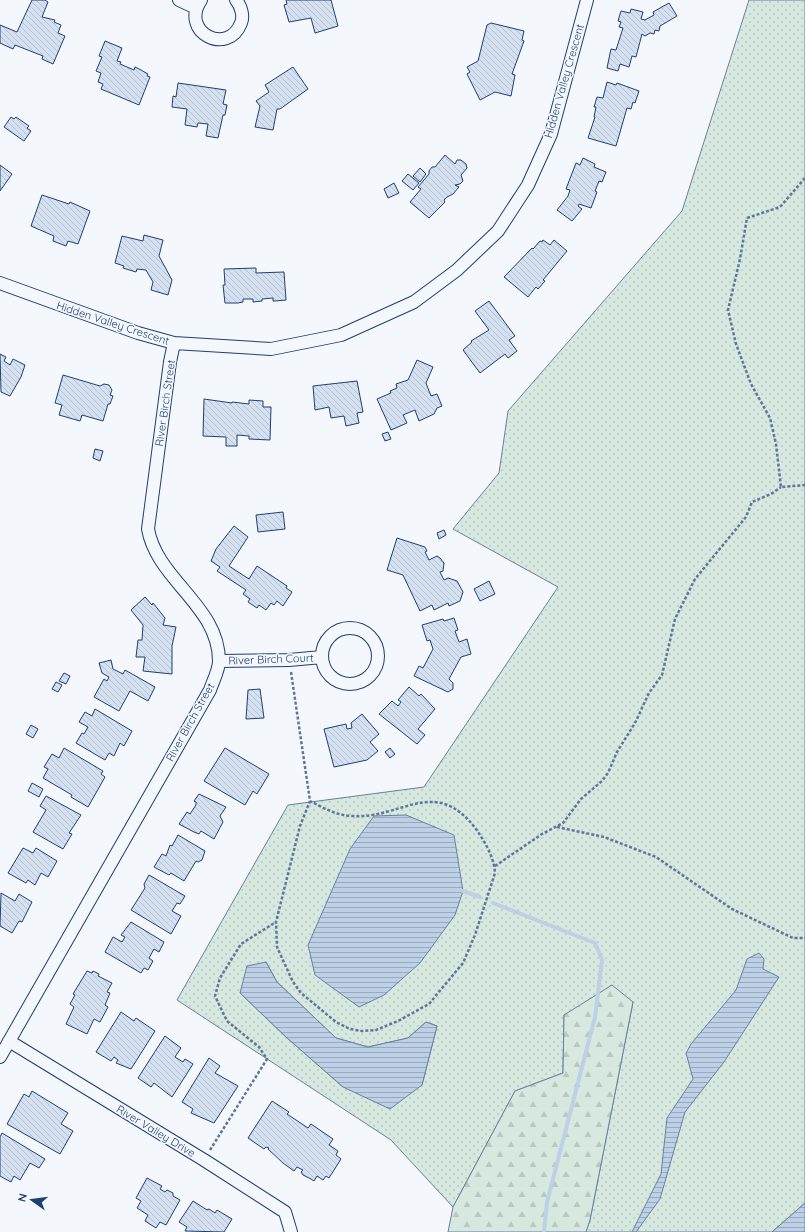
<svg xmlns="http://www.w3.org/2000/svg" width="805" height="1232" font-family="Quicksand,sans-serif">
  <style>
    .grass { fill: url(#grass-dots); stroke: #687fa3; fill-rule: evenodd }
    .forest { fill: url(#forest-firs); stroke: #687fa3 }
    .water { fill: url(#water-rules); stroke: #687fa3 }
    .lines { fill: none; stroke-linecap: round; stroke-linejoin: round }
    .stream { stroke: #bed0e5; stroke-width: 4 }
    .building { fill: url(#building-back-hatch); stroke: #1d3f73 }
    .minor-casing { stroke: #1d3f73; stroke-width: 14 }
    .path { stroke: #5e769c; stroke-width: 2.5; stroke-dasharray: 3 2; stroke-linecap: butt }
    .minor { stroke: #f4f7fb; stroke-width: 12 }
    .labels { text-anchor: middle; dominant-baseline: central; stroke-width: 3; stroke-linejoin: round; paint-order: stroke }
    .street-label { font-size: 11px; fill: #1d3f73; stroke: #f4f7fb }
  </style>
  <defs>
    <pattern id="grass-dots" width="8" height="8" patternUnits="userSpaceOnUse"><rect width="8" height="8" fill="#d7e8df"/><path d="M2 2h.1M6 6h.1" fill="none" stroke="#b8c8c3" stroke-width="1.8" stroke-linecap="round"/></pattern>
    <pattern id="forest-firs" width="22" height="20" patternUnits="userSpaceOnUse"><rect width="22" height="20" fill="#d7e8df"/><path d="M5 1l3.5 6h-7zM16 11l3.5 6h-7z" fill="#b8c8c3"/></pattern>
    <pattern id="water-rules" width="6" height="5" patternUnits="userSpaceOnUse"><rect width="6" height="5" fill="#bed0e5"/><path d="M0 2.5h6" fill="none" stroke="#9aaabe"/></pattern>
    <pattern id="building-back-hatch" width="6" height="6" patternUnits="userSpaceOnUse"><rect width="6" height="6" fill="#d5e0f0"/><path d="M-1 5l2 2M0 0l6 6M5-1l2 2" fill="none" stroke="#b6c1d1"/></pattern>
  </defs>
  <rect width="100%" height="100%" fill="#f4f7fb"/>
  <path class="grass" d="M749,0h56v1203l-33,29h-186l4,-12 43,-218 -69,13 -1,58 -48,18 -62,116 -62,-67 -214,-140 111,-195 136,-18 134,-200 -105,-58 46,-56 9,-62 174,-200zM266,962l11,20 59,56 32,9 40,-9 18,-16 11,4 -15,59 -79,2 -57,-50 -46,-44z"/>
  <path class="forest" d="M612,985l21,17 -43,218 -4,12h-138l5,-25 62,-116 48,-18 1,-58z"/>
  <path class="water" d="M406,815l48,20 9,56 -8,24 -35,48 -36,32 -25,12 -44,-32 -7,-30 42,-96 24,-33z
    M759,953l5,6 -1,10 16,8 -55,85 -39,50 -25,87 -24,33h-4l29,-58 6,-56 26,-39 -7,-26 5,-9 45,-54 11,-31z
    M266,962l11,20 59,56 32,9 40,-9 18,-16 11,4 -15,59 -32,24 -47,-22 -57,-50 -46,-44 7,-27z
    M805,1203v29h-33z"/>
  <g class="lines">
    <path class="stream" d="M463,891l17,6
      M493,903l102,40 7,17 -7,57 -48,185 -3,30"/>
  </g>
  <path class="building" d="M32,0h13l3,2 -6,15 13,3 -1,2 7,3 -3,8 7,3 -12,28 -11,-5 1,-3 -28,-11 -2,4 -13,-6v-18l17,7z
    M286,0h45l7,26 -23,7 -4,-15 -22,4 -5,-17 3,-1z
    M669,3l8,13 -17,10 -1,5 -4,-1 -1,4 -4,-1 -5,3 -3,-2 -6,23 -4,-1 -3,11 -9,-3 -2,7 -11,-3 4,-19 5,1 7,-22 -4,-1 2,-5 -3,-1 3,-10 9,2 1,-4 12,3 -2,7 4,1 9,-5 -1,-3z
    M491,23l33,8 -2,9 2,1 -12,33 3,1 -4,21 -16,-4 -15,8 -13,-26 3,-2 -3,-5 11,-6 9,-36z
    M105,41l17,7 -5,13 4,1 -1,2 14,6 1,-3 6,3 7,4 -1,2 3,1 -11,28 -38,-16 2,-5 -5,-2 3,-9 -5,-2 6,-14 -3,-1z
    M293,67l15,22 -28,20h-3l-4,21 -18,-3 5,-21 -4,-5 13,-9 -4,-7z
    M607,82l9,3 1,-2 22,8 -4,12 -2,-1 -2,7 -4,-1 -11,38 -28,-8 7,-21h-1l2,-10h-2l3,-10 6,1z
    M178,83l48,7 -3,14 4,1 -2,10h-2l-5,23 -12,-2 2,-12 -10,-1 -1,4 -12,-2 2,-16 -15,-2 1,-11 3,1z
    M11,117l3,2 2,-2 13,9 -2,2 4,3 -7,10 -20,-14z
    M445,155l10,9 2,-4h4l5,4 1,4 -6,7 2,6 -3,3 -5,1 4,2 -6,7 -6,3 -3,3 1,2 -16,16 -19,-16 11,-13 -3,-2 11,-13v-3l3,-4h3z
    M583,158l12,6 -1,3 12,5 -4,10 -3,-1 -4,10 2,1 -6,16 -12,-4 -1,2 4,3 -10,12 -15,-11 11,-14 2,-6 -4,-1 10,-26 4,2z
    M0,165l12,9 -12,17z
    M420,168l6,6 -6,8 -7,-6z
    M408,174l11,9 -6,7 -11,-9z
    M394,183l5,10 -11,5 -4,-9z
    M42,195l27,9 1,-2 20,9 -12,33 -10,-3 -2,5 -13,-5 1,-5 -23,-10z
    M144,235l19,5 -4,16 13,24 -4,15 -17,-5 2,-8 -7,-12 -9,-1 -1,3 -13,-4 1,-2 -9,-3 7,-27 21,5z
    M543,240l7,5 4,-5 13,11 -24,29 2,1 -7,8 -2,-2 -8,10 -24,-20 28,-29 1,1 7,-8 2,1z
    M256,268v5l28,-1 2,28 -11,1h-2v-3l-11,1v2l-9,1v-3h-10v3l-5,1h-13l-2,-18h2l-1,-16z
    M489,301l26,35 -6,4 8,11 -9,7 -3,-4 -25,19 -17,-23 9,-8 -1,-1 18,-11 -14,-19z
    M0,354l6,3 -2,4 6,4 3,-6 12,6 -4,12 -11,19 -9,-4z
    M417,360l16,7 -7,16 5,13 6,-2 5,12 -5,2 -3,6 -15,7 -4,-11 -12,5 4,8 -16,7 -14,-31 14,-6 -1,-2 7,-3 -1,-4 12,-4z
    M63,375l37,11 4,-2 5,1 3,5 -2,5 3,1 -3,8h-2l-5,17 -21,-6 -2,6 -21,-6 3,-10 -7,-2z
    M357,381l6,31 -6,1 2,10 -13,3 -2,-10 -13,2 -2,-11 -14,3 -2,-24z
    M204,399l28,4v-1l17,2v-4l14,1v6h8l-1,33 -21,-1v-3l-12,-1v11h-11v-9l-23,-1z
    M388,432l3,7 -6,2 -3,-7z
    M95,449l8,2 -3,10 -7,-3z
    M283,512l2,17 -27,3 -2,-17z
    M234,526l14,11 -19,29 20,13 8,-13 30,20 -1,2 6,4 -9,14 -6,-5 -3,4 -3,-2 -5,7 -7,-5 -2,3 -9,-6 2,-3 -7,-5 3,-4 -29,-19 3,-4 -9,-6 5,-12z
    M444,530l2,5 -7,4 -2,-6z
    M397,538l28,9 2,4 -2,1 4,8 8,-4 3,2 4,5 -1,8 -3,1 4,8 4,-2 9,3 6,11 -3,9 -11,5 -1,-3 -14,7 -2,-5 -12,6 -17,-36 -16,-5z
    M489,581l6,13 -15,7 -6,-12z
    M145,597l7,8 1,-2 12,15 -2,7 13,2 -4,19v28l-29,-3 2,-14h-9l2,-17h4l1,-15 -12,-15z
    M454,618l4,12 -3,1 4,11 8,-3 4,15 -10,3 -12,22 4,4v6l-5,3 -34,-16 5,-10 4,2 10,-19 -3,-9 -3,1 -5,-16 21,-6 1,2z
    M111,660l2,9 10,5 2,-4 30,17 -7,14 -18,-10 -11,20 -25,-14 10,-18 3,2 2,-4 -7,-4 -3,-10z
    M64,673l6,3 -4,8 -7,-3z
    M56,682l6,3 -4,7 -6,-3z
    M409,687l10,9 2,-2 14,15 -17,20 7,6 -8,9 -38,-30 13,-13 6,5 3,-4 -3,-2z
    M260,689l4,29 -18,1 2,-29z
    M95,709l37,22 -8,15 -4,-3 -6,13 -5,-3 -4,7 -29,-17 6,-10 2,1 4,-7 -9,-5 6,-10 7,4z
    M362,714l17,20 -9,8 8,9 -11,9 -33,7 -10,-38 22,-5 1,5 5,-1 -1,-5z
    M31,725l7,4 -5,9 -7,-4z
    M64,748l39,23 -2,3 4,3 -17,30 -17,-10 1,-2 -29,-17 5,-9 -4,-2 8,-13 7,4z
    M225,748l44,26 -12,20 -4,-3 -8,14 -41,-24z
    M390,748l5,6 -5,4 -5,-6z
    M32,783l11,6 -4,8 -11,-6z
    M199,794l27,13 -6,9 3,6 -9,17 -13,-8 -2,3 -5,-2 -15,-8 8,-12 3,2 6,-9v-3l-2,-1z
    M46,796l35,19 -12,18 3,1 -9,15 -30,-17 13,-22 -6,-4z
    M178,835l27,16 -3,9 -4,2 -2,-1 -12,20 -13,-8 -2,2 -15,-8 8,-13 4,2 4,-11 2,1z
    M23,848l10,5 3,-5 21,13 -9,16 -7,-4 -6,12 -7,-5 -2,3 -18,-10z
    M149,875l36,21 -5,8 -3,-1 -5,8 9,5 -10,18 -40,-24 14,-22 -1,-4z
    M1,893l14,8 4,-7 13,8 -10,20 -3,-1 -7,12 -12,-7z
    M131,922l33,20 -5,10 -5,-3 -5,9 4,3 -5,9 -4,-2 -3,5 -36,-21 8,-15 9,5 3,-5 -4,-2z
    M87,971l5,2 1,-2 6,3 -1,2 14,7 -5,9 3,1 -5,12 3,2 -8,15 -6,-3 -7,15 -21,-10 8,-17 -4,-3 5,-9 -2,-1z
    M121,1012l13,9 2,-3 19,13 -24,38 -15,-6 2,-3 -4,-3 -3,4 -15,-9z
    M165,1036l16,12 -6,9 8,5 2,-3 8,5 -21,33 -18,-14 -3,4 -13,-9z
    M209,1058l11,8 -5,7 23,13 -24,37 -23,-10 2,-4 -11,-7z
    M32,1091l36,22 -7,11 12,7 -13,23 -53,-30 17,-30 5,3z
    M272,1101l17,11 -2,2 21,14 3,-4 22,15 -4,6 9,6 -2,4 5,4 -12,19 -3,-2 -3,4 -6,-4 -3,5 -3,-2 -8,-4 -2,-3 2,-2 -6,-3 -3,4 -11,-8 -15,-14 1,-1 -3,-1 -2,2 -16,-11z
    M2,1133l43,26 -6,9 -9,-5 -10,17 -6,-4 -3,6 -11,-6v-39z
    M147,1178l15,8 -2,3 5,3 2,-2 6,3v3l7,4 -14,25 -6,-3 -4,6 -11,-7 3,-6 -11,-7 4,-7 -5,-3z
    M193,1201l14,9 2,-1 6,4 2,-3 15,9 -8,13 -39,-1 2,-4 -8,-5z"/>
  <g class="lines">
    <defs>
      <path id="minor" d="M179,0l17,8
        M201,0c-22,32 27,57 40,23 3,-7 0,-17 -5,-23
        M0,283l138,50 36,10 97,6 70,-14 73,-33 43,-32 41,-39 30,-46 23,-51 36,-134
        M322 656a28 28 0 1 1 56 0a28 28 0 1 1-56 0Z
        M219,661l70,-1 33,-3
        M9,1041l195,119 81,52 6,20
        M0,1057l210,-367c3,-9 9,-20 9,-29 0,-55 -62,-81 -71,-132l22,-167 4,-19"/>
    </defs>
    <use href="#minor" class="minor-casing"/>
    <path class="path" d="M805,178l-25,29 -33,11 -7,41 -12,51 8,34 15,40 19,34 6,26 5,43 24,-2
      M291,672l19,129 -10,25 -24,96 1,25 16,35 8,11 35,29 14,7 12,2 14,-1 22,-9 31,-17 34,-41 12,-28 20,-62c-1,-16 -10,-31 -19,-44 -41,-54 -74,-10 -123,-13 -16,0 -29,-8 -43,-15
      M557,827l47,10 52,20 76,52 61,29h12
      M495,866l47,-32 21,-11 18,-24 21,-18 6,-8 9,-21 18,-29 14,-30 13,-18 13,-56 20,-40 51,-62 6,-15 19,-8 10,-7
      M210,1150l57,-91 -8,-12 -32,-26 -12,-25 5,-18 21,-34 35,-22"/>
    <use href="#minor" class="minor"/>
  </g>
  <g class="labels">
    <g class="street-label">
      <text transform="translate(564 81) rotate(-74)">Hidden Valley Crescent</text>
      <text transform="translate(113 323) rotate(18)">Hidden Valley Crescent</text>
      <text transform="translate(165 403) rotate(-82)">River Birch Street</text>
      <text transform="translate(271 659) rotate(-2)">River Birch Court</text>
      <text transform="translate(190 722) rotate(-61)">River Birch Street</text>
      <text transform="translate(156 1131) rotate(31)">River Valley Drive</text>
    </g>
  </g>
  <g transform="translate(32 1200) rotate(284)" stroke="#f4f7fb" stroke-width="3" paint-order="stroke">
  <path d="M0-3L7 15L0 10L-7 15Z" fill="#1d3f73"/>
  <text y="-6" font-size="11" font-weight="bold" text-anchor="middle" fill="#1d3f73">N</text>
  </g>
</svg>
